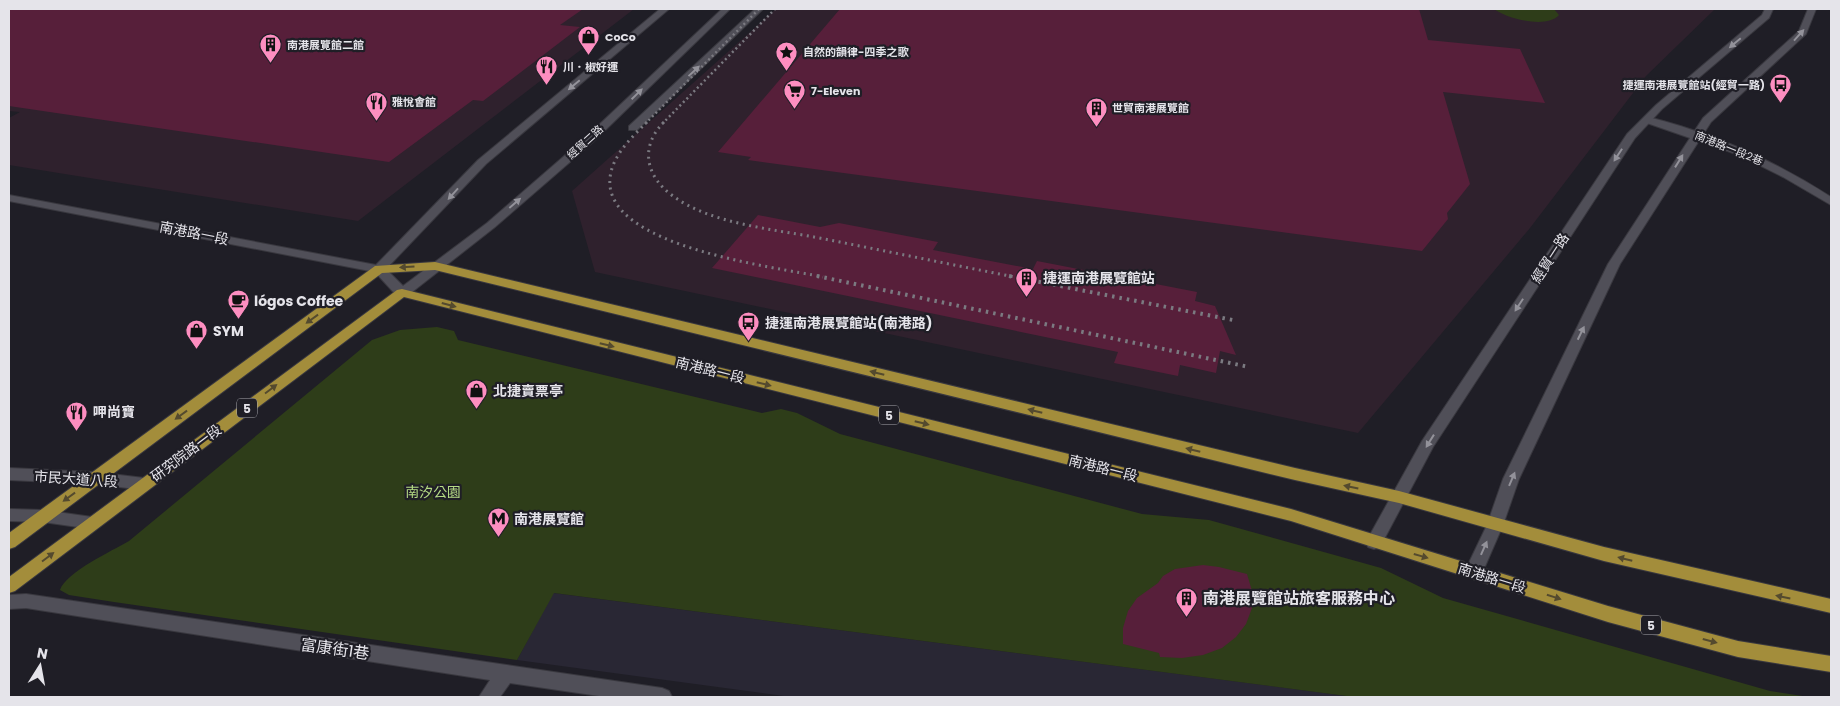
<svg xmlns="http://www.w3.org/2000/svg" width="1840" height="706" font-family="Poppins,'Noto Sans TC',sans-serif">
  <style>
    .commercial { fill: #2f212d }
    .built { fill: #292734 }
    .green { fill: #2e3d19 }
    .building { fill: #571f3a }
    .lines { fill: none; stroke-linecap: round; stroke-linejoin: round }
    .minor-casing { stroke: #39383f; stroke-width: 2 }
    .tertiary-casing { stroke: #39383f; stroke-width: 2 }
    .secondary-casing { stroke: #39383f; stroke-width: 2 }
    .primary-casing { stroke: #39383f; stroke-width: 2 }
    .minor { fill: #504f58; fill-rule: evenodd }
    .tertiary { fill: #504f58; fill-rule: evenodd }
    .secondary { fill: #504f58; fill-rule: evenodd }
    .primary { fill: #a38d3b; fill-rule: evenodd }
    .rail-far2 { stroke: #7b7a81; stroke-width: 2.5; stroke-dasharray: 2 3; stroke-linecap: butt }
    .rail-far1 { stroke: #7b7a81; stroke-width: 3; stroke-dasharray: 2 4.5; stroke-linecap: butt }
    .rail { stroke: #7b7a81; stroke-width: 4; stroke-dasharray: 2.5 5; stroke-linecap: butt }
    .oneway { fill: #93929a }
    .oneway2 { fill: #544a2e }
    .labels { text-anchor: middle; dominant-baseline: central; stroke-width: 4.5; stroke-linejoin: round; paint-order: stroke }
    .far-poi-label { font-size: 11px; font-weight: bold; fill: #e5e4ea; stroke: #1f1e26; text-anchor: start }
    .far-street-label { font-size: 11px; fill: #e5e4ea; stroke: #1f1e26 }
    .shield { fill: #1f1e26; stroke: #aaa9af; stroke-width: 1 }
    .shield-label { font-size: 12px; font-weight: bold; fill: #e5e4ea }
    .street-label { font-size: 14px; fill: #e5e4ea; stroke: #1f1e26 }
    .poi-label { font-size: 14px; font-weight: bold; fill: #e5e4ea; stroke: #1f1e26; text-anchor: start }
    .park-label { font-size: 14px; fill: #b5db85; stroke: #1f1e26 }
    .near-poi-label { font-size: 16px; font-weight: bold; fill: #e5e4ea; stroke: #1f1e26; text-anchor: start }
    .near-street-label { font-size: 16px; fill: #e5e4ea; stroke: #1f1e26 }
  </style>
  <rect width="100%" height="100%" fill="#1f1e26"/>
  <path class="commercial" d="M9,9h625l-276,212 -349,-56v-47l11,-6 -11,-1z
    M776,9h939l-69,67 -116,152 -172,205 -763,-161 -23,-81z"/>
  <path class="built" d="M553,593l718,93 83,11h-563l-274,-37z"/>
  <path class="green" d="M1494,9h60l5,6c-12,14 -52,4 -65,-6z
    M437,327l17,4 4,9 304,73 19,-4 16,4 43,21 302,80 67,6 172,48 62,30 327,93 39,6h-455l-800,-104 -37,67 -403,-58 -45,-7 -9,-5c6,-18 52,-39 69,-49l243,-201 28,-10z"/>
  <path class="building" d="M9,9h574l-23,16 20,2 -97,74 -10,-1 -84,62 -380,-56z
    M840,9h579l9,31 92,9 25,54 -102,-11 27,92 -23,29 1,6 -26,32 -674,-91 3,-3 -33,-5z
    M758,215l62,12 19,-4 99,19 -5,8 100,19 4,-8 160,31 -2,9 20,5 21,49 -16,-4 -4,22 -36,-8 -2,11 -64,-13 4,-11 -406,-84z
    M1203,565l16,2 28,7 5,17v17l-6,16 -10,13 -14,11 -19,7 -21,3 -22,-1 -1,-4 -36,-9v-16l5,-17 9,-13 21,-15 5,-7 12,-7z"/>
  <g class="lines">
    <defs>
      <path id="minor" d="M755,9h8l-126,121h-8v-4z
        M1648,117c65,16 127,44 183,80v8l-48,-28 -44,-22 -95,-33v-4z
        M26,594l636,94 7,3 3,6h-66l-96,-14 -10,14h-21l11,-17 -464,-72 -17,1v-14z"/>
      <path id="tertiary" d="M1765,9h8l-4,9 -107,91 -27,29 -202,309 -53,100 -6,2 -6,-2 -2,-5 56,-101 205,-307 29,-29 106,-90z
        M1808,9h8l-10,25 -95,88 -91,142 -101,215 -16,46 -20,46 -3,5 -6,2 -6,-2 -3,-5 22,-46 16,-46 105,-215 95,-146 96,-87z
        M9,468l86,4 49,6 6,2 2,4 -2,4 -6,2 -49,-6 -86,-4z
        M9,509l34,1 49,7 6,2 2,4 -2,4 -6,2 -49,-7 -34,-1z"/>
      <path id="secondary" d="M660,9h9l-183,155 -100,105 17,17 84,-63 98,-85 137,-129h8l-137,133 -98,85 -88,69h-10l-22,-24 -366,-71v-6l367,70 102,-105z"/>
      <path id="primary" d="M435,262l860,206 104,23 205,56 227,52v14l-227,-52 -205,-58 -104,-23 -860,-210 -53,3 -367,274 -6,2v-16l366,-267z
        M402,289l889,220 317,97 130,35 93,15v16l-93,-15 -130,-35 -317,-101 -887,-224 -389,294 -6,2v-16l388,-287z"/>
    </defs>
    <use href="#minor" class="minor-casing"/>
    <use href="#tertiary" class="tertiary-casing"/>
    <use href="#secondary" class="secondary-casing"/>
    <use href="#primary" class="primary-casing"/>
    <use href="#minor" class="minor"/>
    <use href="#tertiary" class="tertiary"/>
    <use href="#secondary" class="secondary"/>
    <use href="#primary" class="primary"/>
    <path class="rail-far2" d="M645,124l114,-115
      M662,124l113,-115"/>
    <path class="rail-far1" d="M647,122c-16,16 -35,34 -37,56 -7,69 166,89 213,99
      M664,122c-25,25 -18,55 9,74 36,27 98,33 141,41 67,13 134,27 201,40"/>
    <path class="rail" d="M817,276l432,91
      M1009,276l224,44"/>
  </g>
  <defs><path id="oneway-solid" d="M-6-.8H1V-3.2L6.5 0L1 3.2V.8H-6Z" transform="scale(1.25)"/></defs>
  <g class="oneway">
    <use href="#oneway-solid" transform="translate(1799 35) rotate(-48)"/>
    <use href="#oneway-solid" transform="translate(1735 43) rotate(140)"/>
    <use href="#oneway-solid" transform="translate(694 71) rotate(-43)"/>
    <use href="#oneway-solid" transform="translate(574 85) rotate(140)"/>
    <use href="#oneway-solid" transform="translate(637 94) rotate(-44)"/>
    <use href="#oneway-solid" transform="translate(1618 155) rotate(123)"/>
    <use href="#oneway-solid" transform="translate(1679 161) rotate(-58)"/>
    <use href="#oneway-solid" transform="translate(453 194) rotate(132)"/>
    <use href="#oneway-solid" transform="translate(515 203) rotate(-41)"/>
    <use href="#oneway-solid" transform="translate(1519 305) rotate(123)"/>
    <use href="#oneway-solid" transform="translate(1581 333) rotate(-64)"/>
    <use href="#oneway-solid" transform="translate(1430 441) rotate(122)"/>
    <use href="#oneway-solid" transform="translate(1512 479) rotate(-67)"/>
    <use href="#oneway-solid" transform="translate(1484 548) rotate(-66)"/>
  </g>
  <g class="oneway2">
    <use href="#oneway-solid" transform="translate(407 267) rotate(177)"/>
    <use href="#oneway-solid" transform="translate(449 305) rotate(15)"/>
    <use href="#oneway-solid" transform="translate(312 319) rotate(144)"/>
    <use href="#oneway-solid" transform="translate(607 345) rotate(14)"/>
    <use href="#oneway-solid" transform="translate(877 373) rotate(-166)"/>
    <use href="#oneway-solid" transform="translate(764 384) rotate(14)"/>
    <use href="#oneway-solid" transform="translate(271 389) rotate(-37)"/>
    <use href="#oneway-solid" transform="translate(1035 411) rotate(-166)"/>
    <use href="#oneway-solid" transform="translate(181 415) rotate(144)"/>
    <use href="#oneway-solid" transform="translate(922 423) rotate(14)"/>
    <use href="#oneway-solid" transform="translate(1193 450) rotate(-166)"/>
    <use href="#oneway-solid" transform="translate(1351 487) rotate(-168)"/>
    <use href="#oneway-solid" transform="translate(69 497) rotate(144)"/>
    <use href="#oneway-solid" transform="translate(1421 556) rotate(16)"/>
    <use href="#oneway-solid" transform="translate(48 557) rotate(-37)"/>
    <use href="#oneway-solid" transform="translate(1625 559) rotate(-166)"/>
    <use href="#oneway-solid" transform="translate(1554 597) rotate(18)"/>
    <use href="#oneway-solid" transform="translate(1783 597) rotate(-168)"/>
    <use href="#oneway-solid" transform="translate(1710 641) rotate(15)"/>
  </g>
  <defs>
    <symbol id="shop-pin" viewBox="-11 -11 22 30"><path d="M0 17L-7.5 6A9.5 9.5 0 1 1 7.5 6Z" fill="#fd8ec0" stroke="#1f1e26"/><path d="M-5-2.5h2.3a2.7 3.5 0 0 1 5.4 0H5L5.5 6h-11ZM-1.5-2.5h3a1.5 2.3 0 0 0-3 0Z" fill="#111"/></symbol>
    <symbol id="building-pin" viewBox="-11 -11 22 30"><path d="M0 17L-7.5 6A9.5 9.5 0 1 1 7.5 6Z" fill="#fd8ec0" stroke="#1f1e26"/><path d="M-4-6H4V6H1V3H-1V6H-4ZM-2.5-4.3h1.7v1.8h-1.7ZM.8-4.3h1.7v1.8H.8ZM-2.5-1h1.7V.8h-1.7ZM.8-1h1.7V.8H.8Z" fill="#111"/></symbol>
    <symbol id="sight-pin" viewBox="-11 -11 22 30"><path d="M0 17L-7.5 6A9.5 9.5 0 1 1 7.5 6Z" fill="#fd8ec0" stroke="#1f1e26"/><path d="M0-6L1.8-2.2L6-1.7L2.9 1.2L3.7 5.4L0 3.3L-3.7 5.4L-2.9 1.2L-6-1.7L-1.8-2.2Z" fill="#111"/></symbol>
    <symbol id="restaurant-pin" viewBox="-11 -11 22 30"><path d="M0 17L-7.5 6A9.5 9.5 0 1 1 7.5 6Z" fill="#fd8ec0" stroke="#1f1e26"/><path d="M-5-6h1v4h1v-4h1v4h1v-4h1v5L-1.5 .5V6h-2V.5L-5-1ZM5-6V6H3V1.5H1.5Q1.5-4 5-6Z" fill="#111"/></symbol>
    <symbol id="bus-pin" viewBox="-11 -11 22 30"><path d="M0 17L-7.5 6A9.5 9.5 0 1 1 7.5 6Z" fill="#fd8ec0" stroke="#1f1e26"/><path d="M-5-6H5V4H4V6H2V4H-2V6H-4V4H-5ZM-3.5-4V0h7V-4ZM-3.5 1.2v1.5H-2V1.2ZM2 1.2v1.5H3.5V1.2Z" fill="#111"/></symbol>
    <symbol id="supermarket-pin" viewBox="-11 -11 22 30"><path d="M0 17L-7.5 6A9.5 9.5 0 1 1 7.5 6Z" fill="#fd8ec0" stroke="#1f1e26"/><path d="M-6-5.5h2.5l.6 2H6L4.5 2H-2.5L-4.4-4H-6ZM-1.5 3.2a1.3 1.3 0 1 0 .1 0ZM3 3.2a1.3 1.3 0 1 0 .1 0Z" fill="#111"/></symbol>
    <symbol id="cafe-pin" viewBox="-11 -11 22 30"><path d="M0 17L-7.5 6A9.5 9.5 0 1 1 7.5 6Z" fill="#fd8ec0" stroke="#1f1e26"/><path d="M-5.5-4.5H6V0H3Q3 3.5 0 3.5H-2.5Q-5.5 3.5-5.5 0ZM3-3.2v2h1.7v-2ZM-6 4.5H4V6H-6Z" fill="#111"/></symbol>
    <symbol id="metro-pin" viewBox="-11 -11 22 30"><path d="M0 17L-7.5 6A9.5 9.5 0 1 1 7.5 6Z" fill="#fd8ec0" stroke="#1f1e26"/><path d="M-5.5 5V-5H-3L0 0L3-5H5.5V5H3V-.5L0 4L-3-.5V5Z" fill="#111"/></symbol>
  </defs>
  <g fill-rule="evenodd">
    <use href="#shop-pin" x="576" y="24" width="25" height="34"/>
    <use href="#building-pin" x="258" y="32" width="25" height="34"/>
    <use href="#sight-pin" x="774" y="40" width="25" height="34"/>
    <use href="#restaurant-pin" x="534" y="54" width="25" height="34"/>
    <use href="#bus-pin" x="1768" y="72" width="25" height="34"/>
    <use href="#supermarket-pin" x="782" y="78" width="25" height="34"/>
    <use href="#restaurant-pin" x="364" y="90" width="25" height="34"/>
    <use href="#building-pin" x="1084" y="96" width="25" height="34"/>
    <use href="#building-pin" x="1014" y="266" width="25" height="34"/>
    <use href="#cafe-pin" x="226" y="288" width="25" height="34"/>
    <use href="#bus-pin" x="736" y="310" width="25" height="34"/>
    <use href="#shop-pin" x="184" y="318" width="25" height="34"/>
    <use href="#shop-pin" x="464" y="378" width="25" height="34"/>
    <use href="#restaurant-pin" x="64" y="400" width="25" height="34"/>
    <use href="#metro-pin" x="486" y="506" width="25" height="34"/>
    <use href="#building-pin" x="1174" y="586" width="25" height="34"/>
  </g>
  <g class="labels">
    <g class="far-poi-label">
      <text x="605" y="37">CoCo</text>
      <text x="287" y="45">南港展覽館二館</text>
      <text x="803" y="52">自然的韻律-四季之歌</text>
      <text x="563" y="67">川．椒好運</text>
      <text x="1765" y="85" text-anchor="end">捷運南港展覽館站(經貿一路)</text>
      <text x="811" y="91">7-Eleven</text>
      <text x="392" y="102">雅悅會館</text>
      <text x="1112" y="108">世貿南港展覽館</text>
    </g>
    <g class="far-street-label">
      <text transform="translate(585 142) rotate(-42)">經貿二路</text>
      <text transform="translate(1729 148) rotate(22)">南港路一段2巷</text>
    </g>
    <g class="shield">
      <rect x="237" y="398.5" width="20" height="19" rx="4"/>
      <rect x="879" y="405.5" width="20" height="19" rx="4"/>
      <rect x="1641" y="615.5" width="20" height="19" rx="4"/>
    </g>
    <g class="shield-label">
      <text x="247" y="408">5</text>
      <text x="889" y="415">5</text>
      <text x="1651" y="625">5</text>
    </g>
    <g class="street-label">
      <text transform="translate(194 233) rotate(11)">南港路一段</text>
      <text transform="translate(1550 258) rotate(-57)">經貿一路</text>
      <text transform="translate(710 370) rotate(14)">南港路一段</text>
      <text transform="translate(186 453) rotate(-37)">研究院路一段</text>
      <text transform="translate(1103 468) rotate(14)">南港路一段</text>
      <text transform="translate(76 479) rotate(4)">市民大道八段</text>
      <text transform="translate(1492 578) rotate(17)">南港路一段</text>
    </g>
    <g class="poi-label">
      <text x="1043" y="278">捷運南港展覽館站</text>
      <text x="254" y="301">lógos Coffee</text>
      <text x="765" y="323">捷運南港展覽館站(南港路)</text>
      <text x="213" y="331">SYM</text>
      <text x="493" y="391">北捷賣票亭</text>
      <text x="93" y="412">呷尚寶</text>
      <text x="514" y="519">南港展覽館</text>
    </g>
    <g class="park-label">
      <text x="433" y="492">南汐公園</text>
    </g>
    <g class="near-poi-label">
      <text x="1203" y="598">南港展覽館站旅客服務中心</text>
    </g>
    <g class="near-street-label">
      <text transform="translate(335 649) rotate(8)">富康街1巷</text>
    </g>
  </g>
  <rect width="1840" height="706" fill="none" stroke="#e5e4ea" stroke-width="20"/>
  <g transform="translate(40 666) rotate(11)" stroke="#1f1e26" stroke-width="4" paint-order="stroke">
  <path d="M0-4L9 19L0 12L-9 19Z" fill="#e5e4ea"/>
  <text y="-8" font-size="14" font-weight="bold" text-anchor="middle" fill="#e5e4ea">N</text>
  </g>
</svg>
